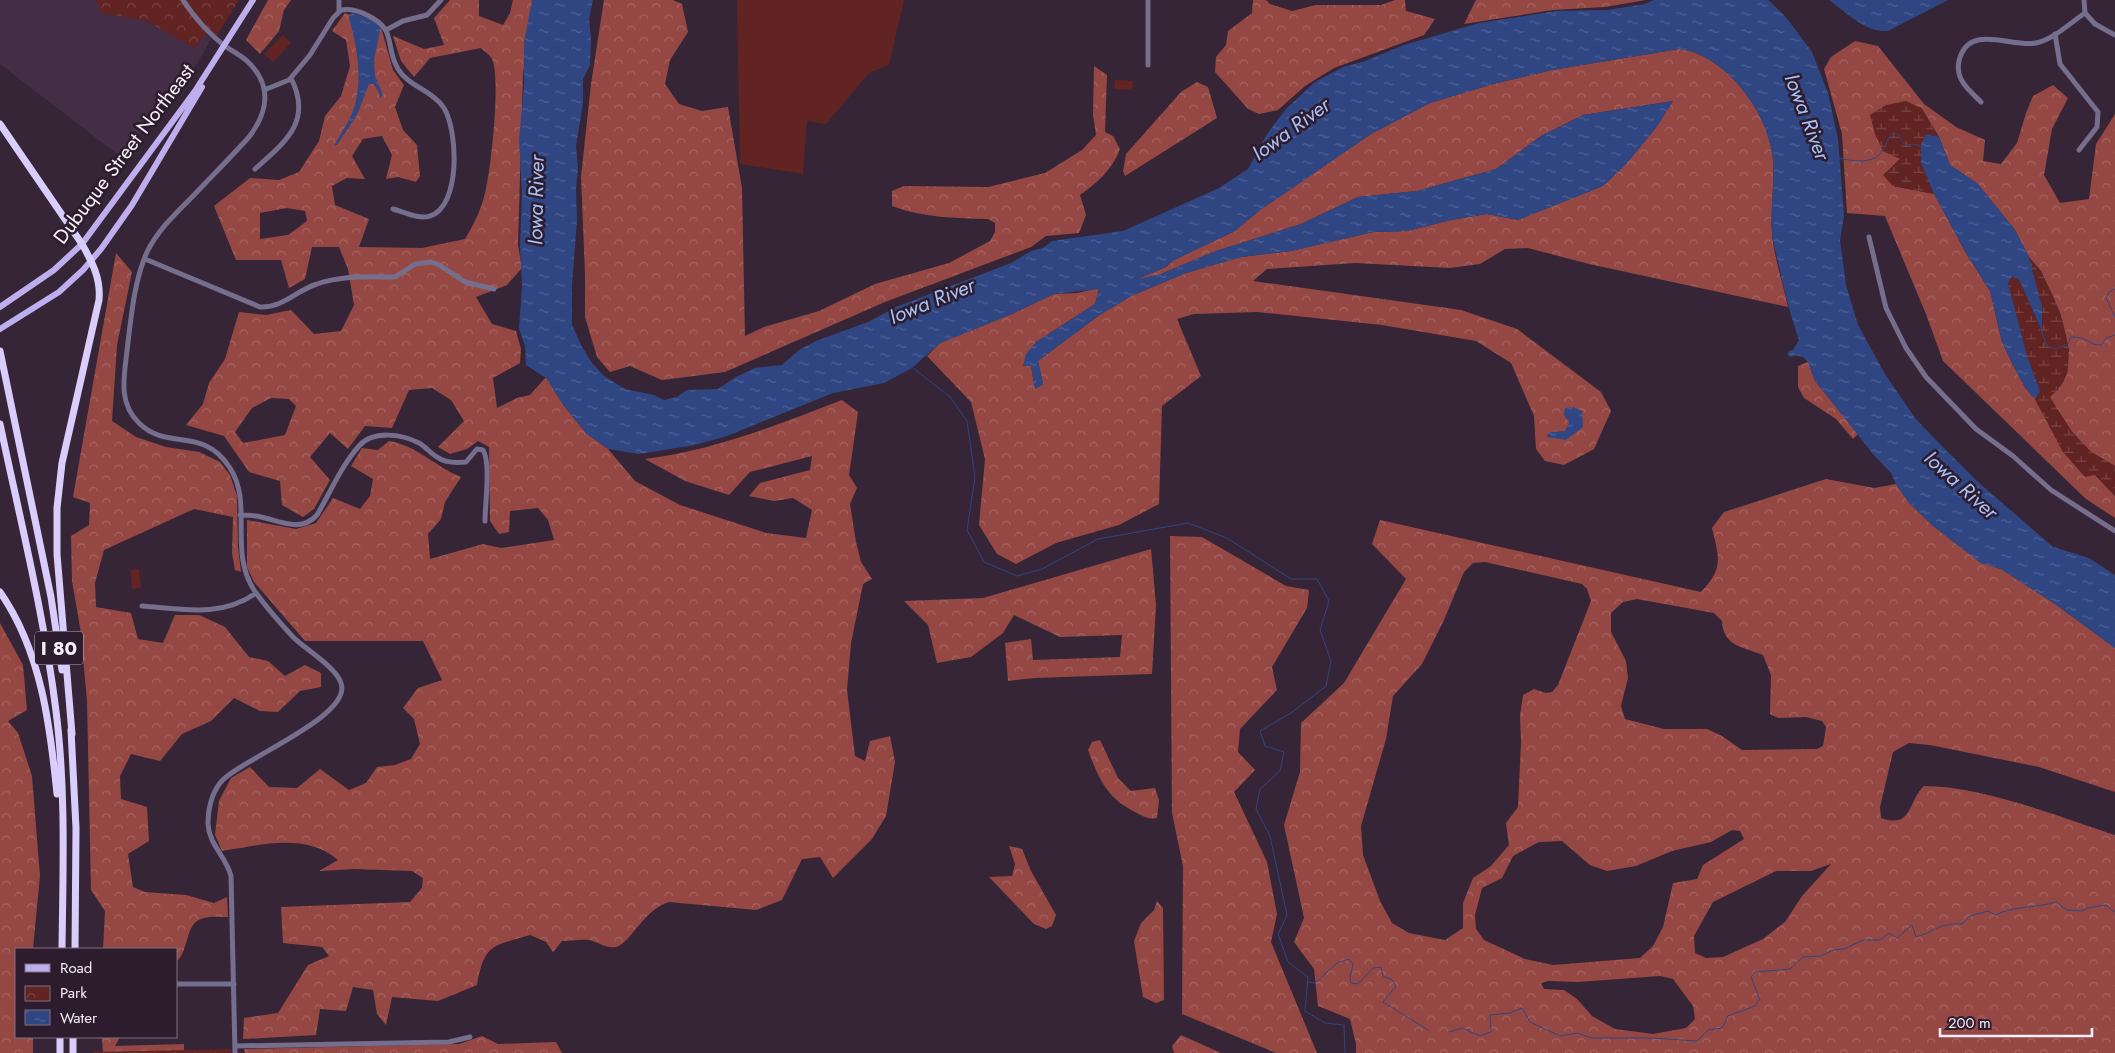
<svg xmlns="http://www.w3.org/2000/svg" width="2115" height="1053" font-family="Jost,sans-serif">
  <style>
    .built { fill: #442e45 }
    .green { fill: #622422 }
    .forest { fill: url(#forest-crowns); fill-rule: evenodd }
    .wetland { fill: url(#wetland-marsh) }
    .cemetery { fill: url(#cemetery-stones) }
    .park { fill: url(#park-crowns) }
    .water { fill: url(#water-ripples) }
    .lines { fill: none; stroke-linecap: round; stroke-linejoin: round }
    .stream { stroke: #304683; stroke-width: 1 }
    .minor { stroke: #756e8c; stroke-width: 5 }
    .major { stroke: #beaeed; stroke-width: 6 }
    .highway { stroke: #d9cefb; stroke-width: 7 }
    .labels { text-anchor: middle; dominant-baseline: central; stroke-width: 5; stroke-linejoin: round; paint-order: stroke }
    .shield { fill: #2c1c2d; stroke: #bcafbc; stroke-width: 1 }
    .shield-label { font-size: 19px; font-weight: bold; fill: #f9eef9 }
    .street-label { font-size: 20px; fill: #f9eef9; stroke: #2c1c2d }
    .water-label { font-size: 21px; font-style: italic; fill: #a8c0f5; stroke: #2c1c2d }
  </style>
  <defs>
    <pattern id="forest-crowns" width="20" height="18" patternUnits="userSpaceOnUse" patternTransform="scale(1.25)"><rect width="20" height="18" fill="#954843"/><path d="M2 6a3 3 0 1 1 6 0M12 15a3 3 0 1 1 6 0" fill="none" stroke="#a5635f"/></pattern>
    <pattern id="wetland-marsh" width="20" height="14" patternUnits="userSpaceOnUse" patternTransform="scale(1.25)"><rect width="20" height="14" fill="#622422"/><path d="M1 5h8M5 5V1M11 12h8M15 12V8" fill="none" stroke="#794443"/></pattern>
    <pattern id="cemetery-stones" width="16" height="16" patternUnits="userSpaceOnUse" patternTransform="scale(1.25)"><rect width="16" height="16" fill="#622422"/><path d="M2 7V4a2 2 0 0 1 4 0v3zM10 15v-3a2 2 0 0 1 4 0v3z" fill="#794443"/></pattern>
    <pattern id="park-crowns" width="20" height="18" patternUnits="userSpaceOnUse" patternTransform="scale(1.25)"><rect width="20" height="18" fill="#622422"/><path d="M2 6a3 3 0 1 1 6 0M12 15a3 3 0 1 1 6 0" fill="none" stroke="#794443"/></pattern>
    <pattern id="water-ripples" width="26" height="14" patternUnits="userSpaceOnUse" patternTransform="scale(1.25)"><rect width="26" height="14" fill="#304683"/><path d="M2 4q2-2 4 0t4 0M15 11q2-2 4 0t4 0" fill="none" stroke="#4f6195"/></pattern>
  </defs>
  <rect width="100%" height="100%" fill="#362537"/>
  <path class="built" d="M0,0h96l6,13 42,7 50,28 12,-14 5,5 -13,23 -77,95 -121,-93z"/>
  <path class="green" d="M737,0h167l-15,65 -20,8 -43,51 -19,-3 -4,53 -63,-10z
    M283,35l8,8 -18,19 -9,-8z
    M1115,80l18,1 -1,9 -18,-1z
    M139,569l2,19 -9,1 -2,-19z"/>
  <path class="forest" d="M268,0h23l-7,10 -5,21 -19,23 -14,-14z
    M450,0h29v16l24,9 7,-12 3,-13h21l-11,74 -5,171 4,23 -15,17 -31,12 16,27 24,7 5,18 -1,14 -27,15 4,30 20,-10 13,-3 16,-18 18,29 22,27 22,16 27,32 45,24 86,28 40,5 6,-28 -19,-12 -19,3 -25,-5 11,-13 50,-13 2,-14 -62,16 -21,23 -44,-14 -40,-22c70,-9 132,-34 197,-59l16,12 -9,63 8,13 -7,16 6,38 5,20 11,17 -9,5 -12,59 -4,47 8,66 10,5 5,-20 20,-5 5,26 -9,54 -14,23 -39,39 -13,-21 -18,2 -20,41 -26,10 -87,-8c-26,8 -38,41 -53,45 -9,2 -18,-5 -27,-7 -8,-1 -19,1 -27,1l-9,11 -7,-10 -16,-7c-36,11 -46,8 -53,50l-39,16 -46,-4 -6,28 -9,-11 -4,-24 -20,-3 -7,24 -26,-2 -4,26 -73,4 1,-21 34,-5 30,-48 21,-9 -7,-9 -39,-4 -2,-36 129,-5 12,-14 1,-10 -11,-7 -58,-2 -35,2 19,-11c-32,-28 -78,-15 -116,-9l-7,-16 4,-34 12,-23 19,-11 19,20 28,1 23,-19 29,21 17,-7 11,-16 18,-2 16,-6 9,-15 -6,-25 -11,-11 15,-20 24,-8 -19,-39h-118l-51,-59 -7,-15v-47l49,9 20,-6 17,-25 27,11 10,-13 3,-17 -22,-13 11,-18 16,2 11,-9c29,5 45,25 72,36l-16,25 -4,17 -13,15 2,25 53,-15 18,4 53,-8 -6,-20 -10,-12 -28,3 -1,21 -10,2 -9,-13 -1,-74 -11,-6 -11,8 -17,5 -12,-7 26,-26 -13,-21 -19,-12 -23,2 -17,38 -27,-2 -17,23 -18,-16 -20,24 20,23 -16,29 -11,8 -21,-12 -2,-24 -31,-9 -25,-36 -38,-11 17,-21 6,-21 16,-24 14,-47 27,3 25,-5 23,24 27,-3 13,-26 -6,-36 -9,-22h-27l-7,32 -16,9 -8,-28h-45l-22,-54 36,-28 29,2 20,-8 20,-31 6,-25 16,-20 9,-30 -4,-26 -14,-9 13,-18 36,14 12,43 11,15 -9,22 8,23 14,15 3,31 -4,6 -18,-5 -12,2 6,-24 -10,-19 -19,3 -11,17 13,23 -18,-1 -15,8 3,19 34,14 -10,28 63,1 43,-9c9,-15 16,-29 20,-46 6,-23 16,-115 7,-134 -2,-4 -8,-8 -11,-11l-51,10 -16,19 -13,-16 -8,-25 31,13 20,-4 -10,-27zM287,208l18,3 2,10 -19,14 -28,4v-26zM271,398l18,1 7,7 -11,29 -42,8 -8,-11 17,-24z
    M604,0h69l9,4 6,28 -18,28 -5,24 14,20 23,7 26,-4 14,81 3,148 19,-9 55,-16 56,-27 74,-21 41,-22 5,-9v-9l-7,-4c-33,-1 -64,-1 -96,-13v-15l12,-5 84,1 57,-14 37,-23 14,-15 -3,-20 1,-49 13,9 -2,57 8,4 7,13c-8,21 -22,33 -40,46l6,20 -7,18 -33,3 -15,11 -146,55 -160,70 -63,8 -32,-14 -20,6 -13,-15 -12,-40v-44l-4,-96 10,-93z
    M1253,0h13l4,4 22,7 24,-6h65l14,-5h10l1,11 29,8 -11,16 -90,33 -29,18 -27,24 -19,4 -11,-5 -33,-37 1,-15 10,-12 2,-14 24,-18z
    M1476,0h170l-41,7 -52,3 -89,14z
    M1855,41l23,5 46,58 32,23 29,13 -2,21 18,3 16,-21 9,-30 7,-17 20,-11 15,13 -16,31 -8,46 16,28 29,-4 7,-55 19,-30v352l-24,-14 -19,-20 -23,-35 9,-7 11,-40 -9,-37 -19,-42 -12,-14 -14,-27 -37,-46 -28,-19 -11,-28 -18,-30 -21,52 -16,16 9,11 41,8 32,59 24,38 12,51 12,25 12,22 9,10 28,53 32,23 20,21v22l-29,-19 -143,-138 -17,-47 -41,-98 -38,-3 -5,-79 -18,-65 7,-12z
    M1679,49c47,5 91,66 94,111 2,24 -3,49 -1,73 2,24 11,50 16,74l-199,-43 -61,-16 -23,1 -25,15 -30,4 -95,-5 -88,6 -14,12 208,29 56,19 84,63 10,19 -17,38 -30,16 -19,-4 -9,-12 -2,-33 -23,-53 -35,-22 -94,-16 -125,-13 -63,2 -17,5 24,57 -39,30 -3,98 -40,21 -63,18 -40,21 -19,-10 -18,-29 6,-66 -14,-57 -44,-46 13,-13 72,-29 42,-20 23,-1 22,-5 -4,16 -59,38 -13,23 8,1 4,23 8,-5 -5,-23 60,-45 33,-20 55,-23 55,-16 50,-6 82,-19 34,-1 44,-11 36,-6 31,6 85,-34 23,-22 29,-35 18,-28 -90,14 -42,21 -45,33 -79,22 -59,6 -57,27 -88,28 -52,22 -28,7 33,-14 8,-7 61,-29 25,-21 111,-76 59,-31 63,-19 59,-14z
    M1197,82l11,5 9,31 -92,58 -2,-5 3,-17 55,-62z
    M116,253l16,19 -15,73 -5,76 24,16 30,10 33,5 21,10 10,13 7,21 1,51 3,25 -6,-2 -3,-17 1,-36 -39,-8 -90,41 -9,33 1,24 35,6 7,26 25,4 12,-28h24l26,12 24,30 19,4 17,15 20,-11 16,8v14l-21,4 -22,21 -18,-1 -26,-13 -23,23 -29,13 -22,27 -29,-7 -11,22 1,23 26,8 2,34 -21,13 5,33 12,5 41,3 28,8 13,-6 1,20c-8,0 -17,-1 -24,1 -20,4 -14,33 -28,44v-13h-73l2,-38 -14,-21 -4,-190 -7,-73 -8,-46 -1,-45 18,-11 1,-22 -17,-6z
    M1808,362l7,19 43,53 -5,5 -17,-20 -32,-21 -6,-11v-21z
    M1826,479l48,9 22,-4 13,19 24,23 48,37 20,6 54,35 60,44v144l-76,-25 -109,-22 -21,-2 -16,9 -13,55 1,11c32,11 26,-16 43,-32 59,0 135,31 191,49v218h-759v-9l-6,-25 -32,-13 -4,-37 -20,-27 10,-24 -20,-93 16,-53 1,-49 43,-40 62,-104 -34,-35 8,-24 321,72c23,-24 18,-34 11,-64l12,-16zM1485,562l97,22 5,5 4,12 -33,84 -6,7 -6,1 -12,-4 -11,6 -3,21 1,26 -3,65 -12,16 3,22 -18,21 -18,12 -10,25v25l-18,12 -36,-7 -17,-10 -12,-22 -17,-46 -2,-29 25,-87 7,-43 29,-32 22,-44 20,-48 9,-9zM1637,599l77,14 8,8c1,25 21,26 41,34l8,20 -1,39 8,4 28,-1 16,4 4,6 -3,19 -6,3 -75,1 -20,-14 -15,-7h-43l-39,-10 -4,-13 7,-28 -2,-17 -15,-29v-19l12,-11zM1732,830l8,1 4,8 -41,26 -6,14 -24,4 -10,44 -10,19 -13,12 -87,7 -28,-6 -41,-19 -8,-11 -1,-14 7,-27 20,-10 11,-22 26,-14 23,-1 28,24 17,6 29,-5 36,-15 39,-9zM1831,864l-29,32 -17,26 -22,17 -40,18 -17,1 -11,-5 -1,-17 19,-34 63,-31h35zM1660,976l13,3 20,27 2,13 -9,9 -33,6 -38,-5 -23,-13 -15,-17 -13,-9 -20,-1 -3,-6 7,-2 30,1z
    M1170,536l32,1 84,49 23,4 -2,18 -35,59 5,23 -37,39 -2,23 17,18 -21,22 33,70 10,52 -6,28 46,111h-41l-94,-39 1,-148 -11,-53z
    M1151,549l5,56 -4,69 -118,4 -26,3 -3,-38 26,-4 2,21 87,-3 2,-22 -62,2 -46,-22 -11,18 -32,24 -34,6 -9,-38 -24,-24 79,-3z
    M0,623l23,42 4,45 -19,11 10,12 14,43 8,100 -7,73h-17v88h17v16h-33z
    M1100,740l18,38 13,13 24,-3 4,12 -2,18c-9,2 -14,-2 -22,-6 -29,-15 -36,-33 -47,-62l4,-8z
    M1009,846l13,3 9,22 25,44 -4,11 -6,3 -12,-5 -45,-47 23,-1 3,-12z
    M1157,901l6,7 1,92 -8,3 -13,-6 -9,-56 7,-18 13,-13z
    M1181,1035l40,18h-47l-2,-7z
    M482,1036l16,8 58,-2 6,11h-317l-1,-4 215,-5z
    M102,1037h18l-5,9 69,-2v9h-81z"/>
  <path class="wetland" d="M1906,101l15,7 18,29 -13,-3 -5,29 13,31 -41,-8 -10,-11 17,-16 -17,-8 -8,-17 -5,-19 16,-10z
    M2029,257c22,25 44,78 39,111 -1,12 -10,22 -18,29l22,35 19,20 24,14v30l-20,-21 -10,2 -22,-25 -28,-53 5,-8 -13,-35 -19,-73 4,-7 8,5 21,50 1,-24z"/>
  <path class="cemetery" d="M231,1049v4h-137v-1z"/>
  <path class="park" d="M96,0h143l-23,37 -5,-4 -5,1 -12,14 -50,-28 -43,-7z"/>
  <path class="water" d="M532,0h61l-4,19 2,20 -1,26 -7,14v24l-7,43 2,22 -2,21 1,31 -5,65v40l9,20 11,18 12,13 21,13 29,6 10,5 13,-3 10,-7 31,-1 18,-12 19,-9 27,-3 17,-15 17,-9 52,-19 28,-15 115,-44 20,-12 12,-3 9,-7 71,-10 96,-43 29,-19 19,-35 19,-25 29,-27 28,-15 22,-6 39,-16 75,-22 77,-12 51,-1 38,-6 9,-4h114l17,16 27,36 16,41 10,46 6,77 -4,24 6,45 12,40 27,49 30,44 18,19 45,45 75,65 36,11 26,17v73l-60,-44 -54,-35 -20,-6 -48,-37 -24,-23 -13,-19 -5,-11 -18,-19 -58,-73 -7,-19 -5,-5 -9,-2 -2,2 -5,-2 2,-4 4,-1 6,-10c-9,-26 -15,-51 -21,-78 -2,-9 -5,-19 -6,-29 -2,-24 3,-49 1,-73 -3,-45 -47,-106 -94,-111l-127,21 -59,14 -63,19 -59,31 -111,76 -25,21 -61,29 -8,7 -29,12 24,-5 52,-22 88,-28 57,-27 59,-6 79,-22 45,-33 42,-21 90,-14 -18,28 -29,35 -23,22 -85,34 -31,-6 -36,6 -44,11 -34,1 -82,19 -50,6 -55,16 -55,23 -33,20 -60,45 5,23 -8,5 -4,-23h-8l3,-12 10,-12 59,-38 4,-15 -45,5 -42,20 -72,29 -28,25 -28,15 -51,10 -106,43 -32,9 -56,9 -31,-5 -22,-16 -22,-27 -18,-28 -20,-13 -1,-19 -6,-17 3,-43 -2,-40 2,-52 -3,-55 5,-53v-44z
    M1829,0h119l-60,31c-22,2 -42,-19 -59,-31z
    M353,13l21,7 7,7 -7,33 1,16 8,19 -3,3 -1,-5 -5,-9h-5l-12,31 -20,30 -3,1c6,-12 16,-25 20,-38 9,-28 3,-62 -5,-90l1,-4z
    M1926,134l13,3 11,28 28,19 37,46 14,27 13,50v25l-22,-51 -8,-5 -4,7 19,73 13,35 -5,8 -9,-10 -12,-22 -12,-25 -12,-51 -24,-38 -32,-59 -13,-31v-18z
    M1573,407l9,4 1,16 -17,13 -20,-3 4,-5 15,-1 4,-9 -5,-7 1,-7z"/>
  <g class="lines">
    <path class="stream" d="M1839,158c12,3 30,6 40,-3 5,-4 8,-15 12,-21h7l7,11 10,-1 7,3
      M2115,289l-6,3 -3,6 9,19
      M2042,332l5,14 8,3 13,-5 3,-7c16,-1 18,9 31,8l4,-7 9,-3
      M913,368l37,29 17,24 8,56 -8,53 17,32 33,14 25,-7 56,-30 90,-16 39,15 64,41h26l12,22 -9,29 11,31 -5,25 -35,27 -31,18 5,15 19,6 -4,19 -20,18 -4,20 14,27 17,79 -9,19 10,28 20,15 -3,34 20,12 19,2 1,28
      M1308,982l7,1 22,-20 12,-4 4,5 -3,14 1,5 7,1 15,-16 8,-1 2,9 9,4 4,6 -13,16 45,28
      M1449,1032l13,-4 18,8 11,-4 -1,-17 20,-2 12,-5 8,14 30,14 17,-3 15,5h60l45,3 11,-11 14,-2 6,-12 27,-10 5,-7 -9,-22 4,-5 35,-3 13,-12 18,-1 12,-6 11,-1 19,-9h17l9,-7 8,5 15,-13 4,12c21,-6 21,-14 46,-13l8,-8 18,-5 7,4c19,-9 41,-7 61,-13l11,8 15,1 5,-3 19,-3 9,7"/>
    <path class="minor" d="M183,0c10,16 27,35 42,46 7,5 15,9 22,15 26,24 21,51 2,76 -18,20 -37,39 -56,59 -17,17 -35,34 -46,56 -13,29 -16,66 -20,99 -3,26 -9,52 12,72 29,29 64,2 91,45 24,37 -3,84 26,125 11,15 24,30 37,44 12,12 43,30 48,46 12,34 -103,77 -121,100 -9,12 -12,27 -12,41 1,21 18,32 23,52l4,177
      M1148,0v65
      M2084,0l1,13
      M339,11v-11
      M2085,13l10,11 20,11
      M386,30l17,-9 24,-6 14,-15
      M2055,34l5,30 38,48 -1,15 -18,23
      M264,90l25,-10 21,-25 23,-37 8,-8c10,-2 18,1 26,5 31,15 17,30 31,54 10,17 35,22 46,39 14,23 17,98 -14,108 -10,4 -26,-4 -37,-7
      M1981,102c-12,-12 -26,-22 -22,-41 9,-39 53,-13 77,-18 18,-4 34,-20 49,-30
      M255,169c30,-27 58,-47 36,-91
      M1869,237l17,71 20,40 20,29 50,52 37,27 38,34 64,41
      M145,259l115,48c23,1 37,-17 57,-23 26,-9 52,-7 78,-7l20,-13 16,-2 8,3 26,17 29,7
      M240,515c7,0 14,0 21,2 19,4 40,16 56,-2 13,-22 24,-49 42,-69 14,-16 43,-12 60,-3 7,4 11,10 18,14 8,6 19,6 29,5l11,-13 6,1c8,13 2,54 2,71
      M142,606c39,3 80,12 114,-13
      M176,984h58
      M235,1046l214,-4 21,-5"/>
    <path class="major" d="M0,307l54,-37 28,-26 113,-153 58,-91
      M0,329l59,-37 24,-22 18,-21 31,-44 70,-118"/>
    <path class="highway" d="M0,124l82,120c10,18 19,34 17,56l-37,163 -5,45v46l15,180
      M0,351l51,246 11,73
      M0,424c20,95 44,190 56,287 10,79 7,159 6,238
      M0,592c41,59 50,132 57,202
      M71,730l5,98 -1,121
      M60,1053v-16
      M73,1053v-16"/>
  </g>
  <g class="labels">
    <rect class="shield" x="35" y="631.5" width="48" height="33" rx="4"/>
    <g class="shield-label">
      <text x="59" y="648">I 80</text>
    </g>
    <g class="street-label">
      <text transform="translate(124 154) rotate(-53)">Dubuque Street Northeast</text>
    </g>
    <g class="water-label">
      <text transform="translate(1807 117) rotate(69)">Iowa River</text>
      <text transform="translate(1291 129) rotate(-36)">Iowa River</text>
      <text transform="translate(536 200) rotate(-89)">Iowa River</text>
      <text transform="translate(932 301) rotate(-22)">Iowa River</text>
      <text transform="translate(1961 485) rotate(42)">Iowa River</text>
    </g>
  </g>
  <rect x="15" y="948" width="162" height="90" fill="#2c1c2d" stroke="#7e707f"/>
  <rect x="25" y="964" width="25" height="8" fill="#beaeed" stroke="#7e707f"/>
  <text x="60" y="973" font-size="15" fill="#f9eef9">Road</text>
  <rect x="25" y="986" width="25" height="15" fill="url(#park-crowns)" stroke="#7e707f"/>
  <text x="60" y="998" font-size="15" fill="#f9eef9">Park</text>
  <rect x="25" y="1010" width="25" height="15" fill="url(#water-ripples)" stroke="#7e707f"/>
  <text x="60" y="1023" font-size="15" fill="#f9eef9">Water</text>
  <path d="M1940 1028v8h152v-8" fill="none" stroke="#f9eef9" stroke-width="2.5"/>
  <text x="1948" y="1028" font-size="15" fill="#f9eef9" stroke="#2c1c2d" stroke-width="4" paint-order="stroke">200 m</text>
</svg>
